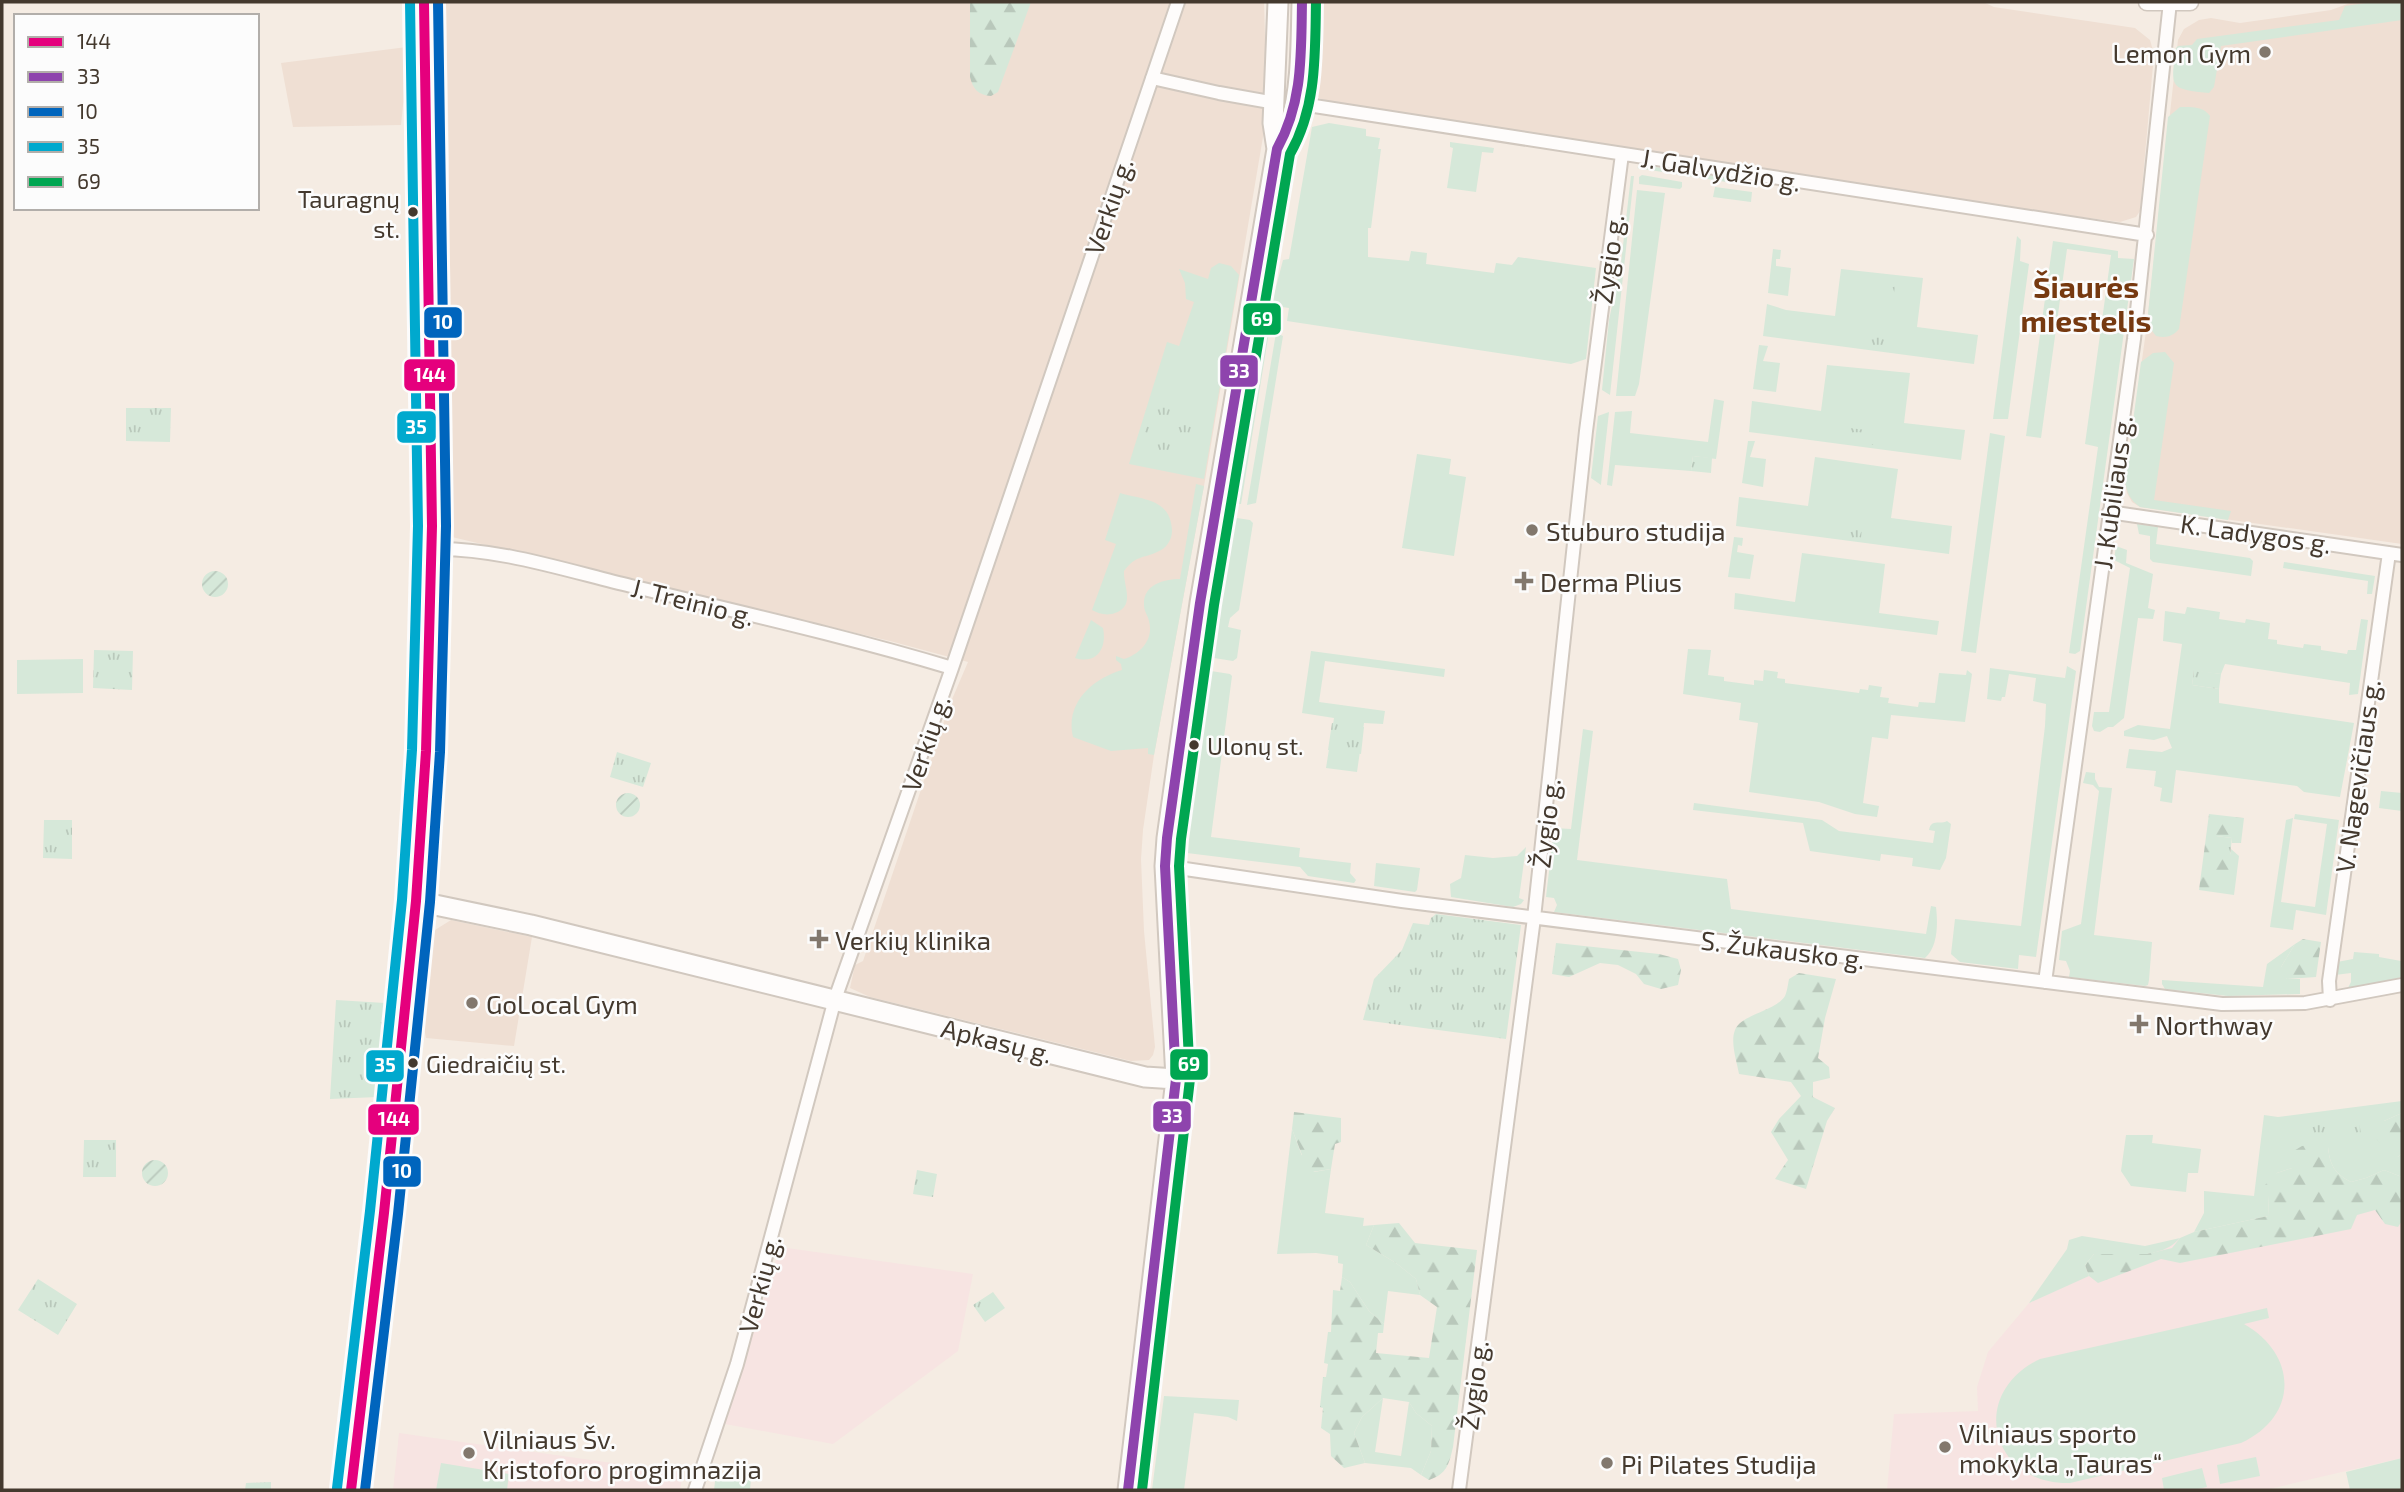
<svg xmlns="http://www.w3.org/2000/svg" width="2404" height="1492" font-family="'Exo 2',sans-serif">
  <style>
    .commercial { fill: #efdfd3 }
    .education { fill: #f7e4e2 }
    .grass { fill: #d6e8d9 }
    .forest { fill: url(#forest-firs) }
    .park { fill: url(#park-tufts) }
    .garden { fill: url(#garden-furrows) }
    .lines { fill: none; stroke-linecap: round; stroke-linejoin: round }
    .minor-casing { stroke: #d1c8bf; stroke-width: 16 }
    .tertiary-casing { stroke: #d1c8bf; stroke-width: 19 }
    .secondary-casing { stroke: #d1c8bf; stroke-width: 23 }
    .primary-casing { stroke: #d1c8bf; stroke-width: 24 }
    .minor { stroke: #fefcfb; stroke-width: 12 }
    .tertiary { stroke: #fefcfb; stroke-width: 16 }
    .secondary { stroke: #fefcfb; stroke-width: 19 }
    .primary { stroke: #fefcfb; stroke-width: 21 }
    .bus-1-casing { stroke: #fcfcfc; stroke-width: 16 }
    .bus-2-casing { stroke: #fcfcfc; stroke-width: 16 }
    .bus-3-casing { stroke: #fcfcfc; stroke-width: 16 }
    .bus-4-casing { stroke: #fcfcfc; stroke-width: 16 }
    .bus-5-casing { stroke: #fcfcfc; stroke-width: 16 }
    .bus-1 { stroke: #e5007d; stroke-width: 10 }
    .bus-2 { stroke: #8e44ad; stroke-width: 10 }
    .bus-3 { stroke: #0065bd; stroke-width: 10 }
    .bus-4 { stroke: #00a9ce; stroke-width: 10 }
    .bus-5 { stroke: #00a651; stroke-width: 10 }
    .poi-dot { fill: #82786d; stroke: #fcfcfc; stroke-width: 2.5 }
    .bus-dot { fill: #44392e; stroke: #fcfcfc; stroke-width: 2.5 }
    .labels { text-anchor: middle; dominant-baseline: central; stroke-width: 5; stroke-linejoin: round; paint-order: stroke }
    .bus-label { font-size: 24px; fill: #44392e; stroke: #fcfcfc; text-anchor: start }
    .poi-label { font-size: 26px; fill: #44392e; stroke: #fcfcfc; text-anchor: start }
    .street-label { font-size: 26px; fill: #44392e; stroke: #fcfcfc }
    .quarter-label { font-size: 30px; font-weight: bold; fill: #763910; stroke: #fcfcfc }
    .line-badge { stroke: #fcfcfc; stroke-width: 2.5 }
    .badge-label { font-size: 19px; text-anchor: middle; font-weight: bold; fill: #fff }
  </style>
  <defs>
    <pattern id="forest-firs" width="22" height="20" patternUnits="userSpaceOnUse" patternTransform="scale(1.75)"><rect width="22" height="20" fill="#d6e8d9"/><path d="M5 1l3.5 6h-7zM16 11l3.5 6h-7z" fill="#b9c8bb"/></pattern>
    <pattern id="park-tufts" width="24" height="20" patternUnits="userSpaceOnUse" patternTransform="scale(1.75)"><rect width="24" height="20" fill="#d6e8d9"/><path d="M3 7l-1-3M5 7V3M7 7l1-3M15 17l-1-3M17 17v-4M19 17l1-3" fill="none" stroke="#b9c8bb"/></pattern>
    <pattern id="garden-furrows" width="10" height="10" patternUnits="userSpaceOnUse" patternTransform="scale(1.75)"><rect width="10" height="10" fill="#d6e8d9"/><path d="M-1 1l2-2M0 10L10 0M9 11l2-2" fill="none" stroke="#b9c8bb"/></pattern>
  </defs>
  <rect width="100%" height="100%" fill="#f5ece3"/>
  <path class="commercial" d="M446,2h818l1,34 4,39 -5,56 -60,355 -50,269 -11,75 -2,29 3,72 11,116 -2,8 -4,5 -18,1 -261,-64 -20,-9 5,-23 8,-4 87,-257 18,-42 -78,-21 -438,-104 -5,-6 -5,-16 7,-356z
    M1312,2h671l11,5 141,21 15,12 4,14 -14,157 -4,6 -16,5 -85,-11 -704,-109 -12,-4 -5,-6 -4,-14z
    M2353,2h49v542l-262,-37 -8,-5 -5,-9 -2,-12 22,-157 31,-284 6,-11 15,-9 12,-2 29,5 91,-13z
    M407,47l1,41 -5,17 -2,20 -108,2 -12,-64z
    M451,920l81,17 -18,109 -88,-8 -4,-21 9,-77 4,-10z"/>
  <path class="education" d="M2402,1190v268l-137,32h-378l7,-76 84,-3 -1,-24 11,-35 41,-49 125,-58z
    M780,1247l193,27 -15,77 -125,93 -108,-20z
    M399,1433l284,40 -3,17h-287z"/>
  <path class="grass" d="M2373,2h29v18l-181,26 -7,41 -5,6c-41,-4 -38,-6 -33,-45l2,-2 14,-1 5,-6 142,-19 6,-14z
    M2180,107c12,0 23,-1 30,9l-31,213c-7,8 -13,9 -23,7l-9,-12 21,-207z
    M1329,123l37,6v7l14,2 -2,11h3l-10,79h-3v29l41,4 2,-10 16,2 -1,11 68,9 2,-10 16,2 6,-8 78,11 -10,91 -15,5 -284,-43 2,-13 -13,-2 -4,12 -3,-4 14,-54 6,-1 23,-132z
    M1450,142l44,6 -1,5 -11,-1 -6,40 -29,-4 6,-40 -3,-1z
    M1642,165l107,16 3,5 -115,-18z
    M1642,175l40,7v5l-2,2 -41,-5v-7z
    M1631,176h3l-24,219 -8,-5 7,-70 12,-57z
    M1715,187l37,5 -1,10 -38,-5z
    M1637,190l28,3 -26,191 -4,12h-19z
    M2017,236l4,4 -1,21 9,3 -21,155h-15z
    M2053,241l65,10v7l16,1 -54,392 -5,3 -6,-1 29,-206 -13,-3 26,-189 -44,-6 -26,189 -15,-2z
    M1773,249l8,1 -1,9h-4v7l15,2 -3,28 -20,-3z
    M1219,263l12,3 8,9 -35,204 -75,-15 38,-122 12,4 15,-44 -8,-3 -1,-16 -6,-14 29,10 3,-11z
    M1841,269l82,9 -6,49 61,8 -4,29 -211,-28 4,-32 19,6 49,6z
    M1264,332h5l-28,172h-3l-3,-6 26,-163z
    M1276,333l7,3 -27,167 -9,2z
    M1759,345l9,1 -5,15 17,2 -4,29 -23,-3z
    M2165,352l9,11 -20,137 77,11 -3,9 -88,-13c-10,-7 -13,-14 -15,-26l16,-119 12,-9z
    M1827,365l83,8 -6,50 61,7 -4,30 -212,-28 3,-31 69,10z
    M1714,399l10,2 -8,58 -23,-3 -2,15 -76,-6 -3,21 -5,-1 8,-73 17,-1 -2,22 78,9z
    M1609,412l-8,72v1l-10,-7 7,-62z
    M1990,433l15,3 -29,217 -15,-2z
    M1748,441h7l-5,16 16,2 -3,28 -21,-4z
    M1417,454l34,5 -2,15 17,3 -12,79 -52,-8z
    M1815,457l83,12 -7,49 61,8 -3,28 -213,-28 3,-29 69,9z
    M1196,484l8,2 -50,269 -6,-1v-6l-37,3 -38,-14c-8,-34 19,-58 49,-67l-1,-6 -5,-4v-4l8,3c16,-5 30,-19 25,-38 -1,-6 -5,-9 -5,-16 -1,-20 19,-26 36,-26z
    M1120,493c24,7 51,6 52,38 0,9 -6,18 -15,21 -15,7 -21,3 -33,19 -1,14 12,35 -9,42 -8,3 -16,1 -23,-3l24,-66 -11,-4z
    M1237,518l13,2 3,3 -14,87 -9,8 -2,9 13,3 -4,28 -4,3 -19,-3 -3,-1 -2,-9 23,-126z
    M2137,524l21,3 -2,17 94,14 3,3 -2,15 -98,-14 -3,-3v-23l-11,-2z
    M1734,537l9,1 -1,8 -4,-1 -1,7 17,3 -4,24 -22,-2z
    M2116,546l11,4 -1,13 27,11 -5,34 7,2 -2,9 -15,-1 -14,100 -11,9h-5l-8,5 -6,-1 -2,-5 2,-14h15l21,-144 -16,-8z
    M1802,553l83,11 -6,49 60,8 -2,14 -203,-26 1,-16 60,9z
    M2284,562l91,14 -3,18h-5l1,-13 -85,-13z
    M2187,607l33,5 -1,7 26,4 1,-4 24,4 -2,16 9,1v4l26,4 1,-4 17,2v4l26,4 1,-4h8l5,-31 7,1 -10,74 -9,1 1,-12 -125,-19 -4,10 -27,-3 -2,14 27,4v14l135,20 -14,74 -36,-5 -7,-6 -121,-16 -4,33 -12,-2 2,-13 -8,-2 2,-15 -30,-3 3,-19 33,3 10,-4 -5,-12 -13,4 -30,-4v-5l14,-6 32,4 12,-85 -19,-3 2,-30 20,3z
    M1091,620l12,8c4,19 -5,37 -28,30z
    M1688,649l23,1 -3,25 16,2v4l30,4v-5l9,1 1,-11 14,2 -1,6 8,1v4l74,10 1,-4 8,1 1,-5 13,2 -2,10 9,1 -1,5 30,4 1,-5 16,1 4,-30 27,2 1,-5 5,4 -7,48 -74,-7 -3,24 -16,-2 -9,66 16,3 -2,11 -22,-3 -36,-12 -70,-10 9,-69 -19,-3 2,-17 -58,-9z
    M1311,651l134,18 -1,8 -119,-16 -6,41 66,9 -2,13 -19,-1 -7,49 -31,-4 8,-50 -32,-5z
    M83,659v34l-66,1v-34z
    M2067,666l9,5 -40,286 -17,-2 -1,14 -58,-7 -9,-8 4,-35 66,7 24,-200 1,-22 -13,-3 3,-23 -27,-4 -4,23h-3l-1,4 -14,-2 3,-31 75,10z
    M1211,671l19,3 2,2 -21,161 89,11 -1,9 52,6 -1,10 6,7 -2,3 -46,-7 -8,-9 -113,-14 -4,-9 11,-88h6l3,-23 -5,-1 8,-58z
    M1583,729l10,2 -16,129 150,19 4,30 195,25 5,-28 5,1c2,16 2,40 -11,51l-371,-46 3,-7 -3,-7 -8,-1 8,-69 17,1z
    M2086,772l9,1v6l4,8 13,1 -18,147 58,7 -3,38 -1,5 -3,1 -76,-9 1,-6 -4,-10 -7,-1 3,-29 19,-7 18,-133 -6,-6 -10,-2z
    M2381,791l21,2v18l-23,-3z
    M1694,803l128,17 17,11 94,12 2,-12 -6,-1c2,-12 12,-5 18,-9l4,3 -5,34 -6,12 -28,-4 1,-8 -32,-4 -1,7 -70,-10 -7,-28 -110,-13z
    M2295,814l44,6 -13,95 -30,-5 -3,20 -23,-3 16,-107 7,-2 -12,84 34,5 12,-83 -33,-5z
    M1526,847l-7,51 5,2 -3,4 -8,3 -62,-10 -1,-13 11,-6 4,-23 28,3 24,-2z
    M1376,863l44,5 -3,22 -2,2 -41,-6z
    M2295,944l-14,23 6,12h13v15l-72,2 -63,-7 -3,-5v-4l101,7 4,-23z
    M2354,952l25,2v3l22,4 1,-3v19l-55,13 4,-8v-9l-16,2 2,-13 16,-3z
    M2402,1101v12l-18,8 14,36 4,-4v24l-18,-7 -18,8 -15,4c-17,-9 -21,-17 -23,-35l-36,21 -15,5 -8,22 -1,21 -74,16 10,-19v-22l50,5 10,-81 14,2z
    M1292,1129l10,27 12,16 17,-3 -6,44 39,5 -1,8 11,-1 -8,20 30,18 20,16 4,16 -32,-4 -4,33 -15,-13 -19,-29 -8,-5 1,-13 -5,-1v-7l-22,-3 -39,1z
    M2126,1135h27l-1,8 49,6 -3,24h-10l-2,19 -55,-6 -10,-15z
    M2082,1236l63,10 35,-8c-20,23 -58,16 -86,16l-9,11 4,11 -60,27 38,-54 2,-9z
    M2267,1308l2,10 -25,6c54,31 55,92 -3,119l-171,40c-79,2 -103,-89 -30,-124z
    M1164,1396l75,4 -2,21 -9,-4 -34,-4 -10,77h-32z
    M1383,1398l-8,54 26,4 8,-54 7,11 16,13 -1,25 -10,24 -10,-7 -46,-5 -11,-30 8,-16z
    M2256,1457l4,19 -40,8 -3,-19z
    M2402,1458v32h-52l-4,-18z
    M441,1463l68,11 -2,16h-71z
    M2202,1468l5,19 -14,3h-29l-2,-12z
    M716,1474l35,4 -1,12h-36z"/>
  <path class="forest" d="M970,2h61l-33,90 -7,4c-13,-1 -18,-7 -21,-19z
    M2209,814l35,4 -3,25h-9v-5l-16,-2 14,19 1,-6 8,7 -5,39 -35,-5z
    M2303,939l18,3 -5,35 -29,2 -7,-8 1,-4 14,-23z
    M1556,943l103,11 19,5 3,11 -3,15 -17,4 -17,-5 -8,-10 -18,-9 -18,-2 -31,14 -17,-3z
    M1799,973l37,6 -11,39 -7,40 11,9 1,11 -17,4v15l22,11 -8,13 -21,68 -31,-10 13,-19 -17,-28 8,-13 22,-23 -10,-14 -52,-8c-2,-12 -9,-32 -4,-44 6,-16 40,-18 50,-34 2,-4 3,-12 4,-17z
    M1294,1112l47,6v24l-6,2 -4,25 -32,5 -6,-11 9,-8 -10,-26z
    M2402,1113v40l-4,4 -13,-7 -10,-13 9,-16z
    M2313,1145l15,2c2,18 6,26 23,35l15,-4 18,-8 18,7v44l-4,6 -13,-3 -10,-14 -18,5 -6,14 -171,34 -19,-4 -63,24 -9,-7 -4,-11 9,-11h53l25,-6 8,-10 14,-6 74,-16 1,-21 -5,-9 13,-13 15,-5v-16l10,-6z
    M1399,1223l16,20 62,7 -24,197c-4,17 -6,27 -24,33l-8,-5 10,-24 1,-25 -16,-13 -7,-11 -26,-4 -21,19 -8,16 11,30 -21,5 -13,-12 -1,-22 -9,-6 2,-20 -3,-1 3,-30h3l2,-13 -4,-1 4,-31h3l2,-42 7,1 2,-14 8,5 19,29 15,13 -1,9h-5l-2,20 53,5 8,-51 -17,-12 -4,-16 -20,-16 -30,-18 8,-20z"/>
  <path class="park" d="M1869,275l27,3 -2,15 -26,-3z
    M1862,333l26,3 -1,14 -27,-3z
    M1144 427a25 25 0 1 1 50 0a25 25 0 1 1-50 0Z
    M126,408h45l-1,34 -44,-1z
    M1849,428l26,3 -2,14 -26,-3z
    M1693,456l19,2 -1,15 -20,-2z
    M1836,521l26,3 -1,15 -27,-3z
    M94,650l39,1 -1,39 -39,-2z
    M2194,670l27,4 -2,15 -27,-4z
    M1332,723l32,4 -3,27 -33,-4z
    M617,752l34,11 -8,24 -33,-10z
    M44,820h28v39l-29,-1z
    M2216,836l16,2 -2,17 -17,-2z
    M1436,914l85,11 -15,114 -143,-19 11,-41 28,-29 11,-27 16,2 2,-7z
    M336,1000l49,3 -7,94 -48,2z
    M2358,1113l3,22 -49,7 -2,-22z
    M84,1140h32v37h-33z
    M917,1170l20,4 -4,23 -20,-3z
    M38,1279l39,25 -19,31 -40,-25z
    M993,1292l12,16 -20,14 -12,-17z
    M271,1482v8h-26l1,-7z"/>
  <path class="garden" d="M202 584a13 13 0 1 1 26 0a13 13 0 1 1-26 0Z
    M616 805a12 12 0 1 1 24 0a12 12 0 1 1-24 0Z
    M142 1173a13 13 0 1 1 26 0a13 13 0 1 1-26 0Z"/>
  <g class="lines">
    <defs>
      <path id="minor" d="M1152,78l67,15 56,10
        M1295,103l852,132
        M2109,512l293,43
        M432,549c64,-2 136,22 199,37 107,26 215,50 321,82
        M1165,866l237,35 820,103 83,-1 97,-18
        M2045,982l89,-643 36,-337
        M2330,1000l-1,-19 60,-428
        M695,1490l42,-126 98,-365 117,-331 226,-666
        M1459,1490l75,-572 52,-487 36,-277"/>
      <path id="tertiary" d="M2147,2h43"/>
      <path id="secondary" d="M1277,149c4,-8 10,-16 13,-25 12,-33 11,-86 12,-122
        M416,901l115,24 614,152 31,2
        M1128,1490l48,-411 -11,-213 2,-28 33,-235 77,-454 -4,-26 5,-121"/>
      <path id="primary" d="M351,1490l33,-277 32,-312 10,-150 6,-225 -8,-524"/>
    </defs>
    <use href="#minor" class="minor-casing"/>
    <use href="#tertiary" class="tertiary-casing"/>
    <use href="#secondary" class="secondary-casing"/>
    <use href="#primary" class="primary-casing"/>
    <use href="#minor" class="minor"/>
    <use href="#tertiary" class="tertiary"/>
    <use href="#secondary" class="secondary"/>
    <use href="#primary" class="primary"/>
    <defs>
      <path id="bus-1" d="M351,1490l33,-277 32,-312 10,-150 6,-225 -8,-524"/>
      <path id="bus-2" d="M1128,1490l48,-411 -11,-213 2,-28 33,-235 77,-454c26,-47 24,-94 25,-147"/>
      <path id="bus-3" d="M365,1490l33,-276 32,-312 10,-150 6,-226 -8,-524"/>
      <path id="bus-4" d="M337,1488l33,-277 32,-311 10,-150 6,-224 -8,-524"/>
      <path id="bus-5" d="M1142,1490l48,-411 -11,-213 2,-27 33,-234 76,-451c27,-47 25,-100 26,-152"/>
    </defs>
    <use href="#bus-1" class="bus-1-casing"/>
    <use href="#bus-2" class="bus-2-casing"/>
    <use href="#bus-3" class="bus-3-casing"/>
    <use href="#bus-4" class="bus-4-casing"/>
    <use href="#bus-5" class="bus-5-casing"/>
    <use href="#bus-1" class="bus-1"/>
    <use href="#bus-2" class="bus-2"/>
    <use href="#bus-3" class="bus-3"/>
    <use href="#bus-4" class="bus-4"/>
    <use href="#bus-5" class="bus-5"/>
  </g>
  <g class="poi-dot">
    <circle cx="2265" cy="52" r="7"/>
    <circle cx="1532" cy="530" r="7"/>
    <path d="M1520.5 570.5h7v7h7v7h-7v7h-7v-7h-7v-7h7z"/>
    <path d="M815.5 928.5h7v7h7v7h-7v7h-7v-7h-7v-7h7z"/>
    <circle cx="472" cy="1003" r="7"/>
    <path d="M2135.5 1013.5h7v7h7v7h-7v7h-7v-7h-7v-7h7z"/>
    <circle cx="1945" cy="1447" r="7"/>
    <circle cx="469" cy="1453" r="7"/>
    <circle cx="1607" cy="1463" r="7"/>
  </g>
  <g class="bus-dot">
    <circle cx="413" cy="212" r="6"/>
    <circle cx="1194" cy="745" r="6"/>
    <circle cx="413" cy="1063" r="6"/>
  </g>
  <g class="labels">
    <g class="bus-label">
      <text x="400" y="198" text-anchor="end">Tauragnų<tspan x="400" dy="30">st.</tspan></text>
      <text x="1207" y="745">Ulonų st.</text>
      <text x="426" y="1063">Giedraičių st.</text>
    </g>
    <g class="poi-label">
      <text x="2251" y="52" text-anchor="end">Lemon Gym</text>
      <text x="1546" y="530">Stuburo studija</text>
      <text x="1540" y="581">Derma Plius</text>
      <text x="835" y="939">Verkių klinika</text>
      <text x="486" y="1003">GoLocal Gym</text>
      <text x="2155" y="1024">Northway</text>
      <text x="1959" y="1432">Vilniaus sporto<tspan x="1959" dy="30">mokykla „Tauras“</tspan></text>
      <text x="483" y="1438">Vilniaus Šv.<tspan x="483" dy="30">Kristoforo progimnazija</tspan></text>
      <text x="1621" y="1463">Pi Pilates Studija</text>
    </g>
    <g class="street-label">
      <text transform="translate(1721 169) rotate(9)">J. Galvydžio g.</text>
      <text transform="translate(1108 206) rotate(-71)">Verkių g.</text>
      <text transform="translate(1608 259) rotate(-82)">Žygio g.</text>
      <text transform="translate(2112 492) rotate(-82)">J. Kubiliaus g.</text>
      <text transform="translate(2256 533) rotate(8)">K. Ladygos g.</text>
      <text transform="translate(693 601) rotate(14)">J. Treinio g.</text>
      <text transform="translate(925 743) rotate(-71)">Verkių g.</text>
      <text transform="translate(2357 776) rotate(-82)">V. Nagevičiaus g.</text>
      <text transform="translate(1545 823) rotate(-83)">Žygio g.</text>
      <text transform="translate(1783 949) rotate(7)">S. Žukausko g.</text>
      <text transform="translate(997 1040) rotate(14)">Apkasų g.</text>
      <text transform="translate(759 1284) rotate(-75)">Verkių g.</text>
      <text transform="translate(1473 1385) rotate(-83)">Žygio g.</text>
    </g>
    <g class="quarter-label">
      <text x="2086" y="286">Šiaurės<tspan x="2086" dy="34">miestelis</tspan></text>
    </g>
  </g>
  <g class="line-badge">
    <rect x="1242" y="302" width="40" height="34" rx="7" fill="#00a651"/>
    <rect x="423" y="306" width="40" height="33" rx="7" fill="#0065bd"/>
    <rect x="1219" y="354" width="40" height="34" rx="7" fill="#8e44ad"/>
    <rect x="403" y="358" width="53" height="34" rx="7" fill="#e5007d"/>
    <rect x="396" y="410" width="41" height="34" rx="7" fill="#00a9ce"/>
    <rect x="1169" y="1048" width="40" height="33" rx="7" fill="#00a651"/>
    <rect x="365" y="1049" width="40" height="34" rx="7" fill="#00a9ce"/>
    <rect x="1152" y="1100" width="40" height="33" rx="7" fill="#8e44ad"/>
    <rect x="367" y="1103" width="53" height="33" rx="7" fill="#e5007d"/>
    <rect x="382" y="1155" width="40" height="33" rx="7" fill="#0065bd"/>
  </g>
  <g class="badge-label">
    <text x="1262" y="326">69</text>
    <text x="443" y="329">10</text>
    <text x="1239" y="378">33</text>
    <text x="430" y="382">144</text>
    <text x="416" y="434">35</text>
    <text x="1189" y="1071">69</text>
    <text x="385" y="1072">35</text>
    <text x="1172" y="1123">33</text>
    <text x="394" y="1126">144</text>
    <text x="402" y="1178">10</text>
  </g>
  <rect width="2404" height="1492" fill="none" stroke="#44392e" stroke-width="7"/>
  <rect x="14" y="14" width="245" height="196" fill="#fcfcfc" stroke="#b2aeaa" stroke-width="2"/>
  <rect x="28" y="37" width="35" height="10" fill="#e5007d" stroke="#b2aeaa" stroke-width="2"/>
  <text x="77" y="49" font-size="21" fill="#44392e">144</text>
  <rect x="28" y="72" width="35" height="10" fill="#8e44ad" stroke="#b2aeaa" stroke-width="2"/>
  <text x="77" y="84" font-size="21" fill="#44392e">33</text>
  <rect x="28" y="107" width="35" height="10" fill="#0065bd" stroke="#b2aeaa" stroke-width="2"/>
  <text x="77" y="119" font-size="21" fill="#44392e">10</text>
  <rect x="28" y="142" width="35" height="10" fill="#00a9ce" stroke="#b2aeaa" stroke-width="2"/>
  <text x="77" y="154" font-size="21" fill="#44392e">35</text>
  <rect x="28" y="177" width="35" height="10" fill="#00a651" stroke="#b2aeaa" stroke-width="2"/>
  <text x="77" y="189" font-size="21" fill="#44392e">69</text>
</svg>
